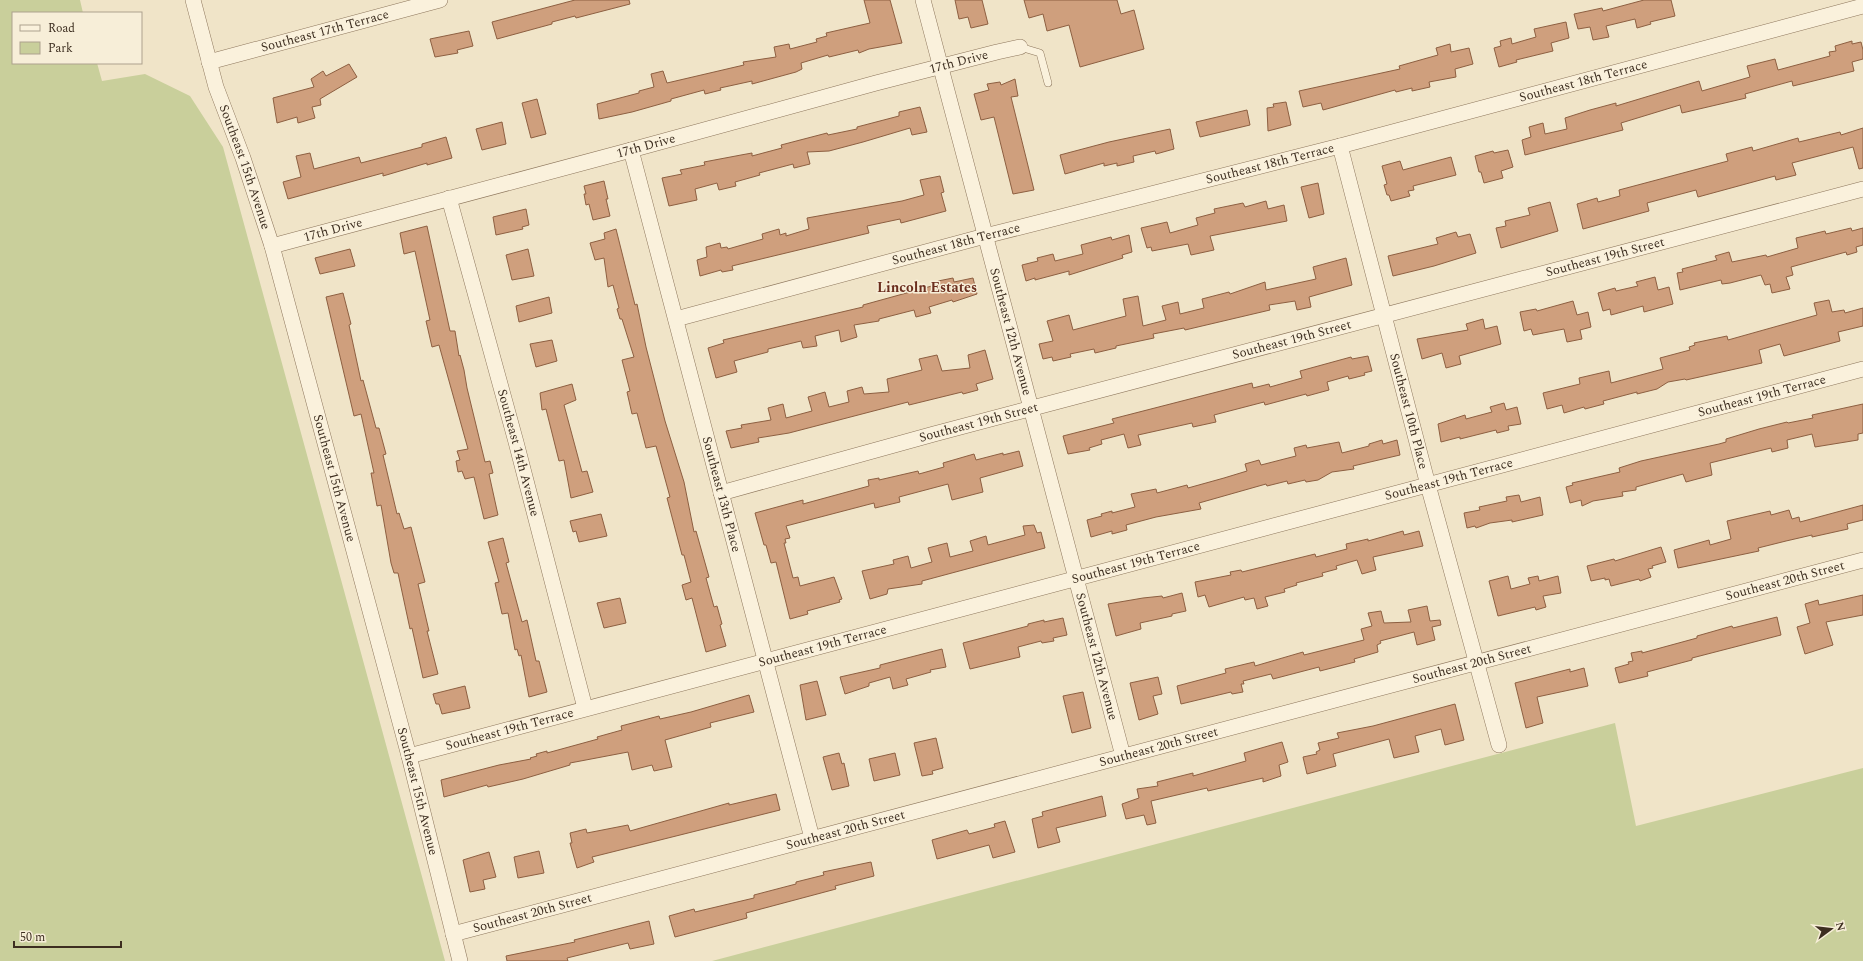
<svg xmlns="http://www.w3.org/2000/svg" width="1863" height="961" font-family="Spectral,serif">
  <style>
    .green { fill: #c9cf9b }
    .building { fill: #cf9f7d; stroke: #8d5f41 }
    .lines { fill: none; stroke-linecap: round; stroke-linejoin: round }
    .service-casing { stroke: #8d765c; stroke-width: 8 }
    .minor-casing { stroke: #8d765c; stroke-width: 16 }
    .service { stroke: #faf1dc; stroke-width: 7 }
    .minor { stroke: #faf1dc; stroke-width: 15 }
    .labels { text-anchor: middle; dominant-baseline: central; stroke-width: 3; stroke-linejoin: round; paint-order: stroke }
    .street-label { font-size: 13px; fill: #3d2e20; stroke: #f7eed8 }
    .neighbourhood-label { font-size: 14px; font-weight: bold; fill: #6b2e1e; stroke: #f7eed8 }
  </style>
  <rect width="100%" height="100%" fill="#f0e4c8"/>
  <path class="green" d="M0,0h80l3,13h-70v50h84l5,18 43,-7 45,22 33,51 222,814h-445z
    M1615,723l21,103 227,-58v193h-1151z"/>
  <path class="building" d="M575,0h54l1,4 -54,14 -1,-2 -23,6v2l-55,15 -5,-17z
    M864,0h26l12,43 -33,6 -10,4 -1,-3 -29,7 -1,-2 -27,8 1,6 -6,3 -44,12v-3l-32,7 1,2 -16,4 -1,-4 -33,9v2l-39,11 -33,7 -2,-15 42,-11v-2l15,-4 -3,-13 12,-3 4,12 77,-18 -1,-3 33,-5 -2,-10 15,-3 1,5 27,-7 -1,-3 11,-3 -1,-3 44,-10z
    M955,0h27l6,24 -17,4 -3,-11 -9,2z
    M1024,0h93l4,14 13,-4 10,39 -64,18 -11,-42 -22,6 -4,-17 -14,4z
    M1644,0h27l4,16 -25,6 1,2 -14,4 -2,-9 -29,7 3,11 -16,3 -3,-13 -12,2 -4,-15 28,-6 1,3z
    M1566,22l3,16 -18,5 2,8 -37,9 1,2 -18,5 -5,-19 7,-2 -1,-5 11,-3 1,6 24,-7 -2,-8z
    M469,31l4,15 -16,4 1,3 -23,4 -5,-18z
    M1852,41v3l9,-2 2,8v9l-11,3 2,9 -61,15 -1,-5 -47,13 1,4 -64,15 -2,-8 -59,18 2,7 -98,25 -3,-15 9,-3 -2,-10 14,-4 2,11 22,-5 -2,-11 25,-8 26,-7v3l83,-25 3,10 48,-14 -3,-11 28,-7 3,11 52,-14 -1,-4 7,-1 -1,-5z
    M1450,44l1,8 18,-4 4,16 -18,5 1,8 -27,5 1,5 -18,4v-3l-16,4 -1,-2 -72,20 -2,-7 -18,4 -4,-16 101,-22 -1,-3 39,-11 -2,-7z
    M349,64l8,13 -37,22 1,6 -9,2 3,11 -17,5 -1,-6 -20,6 -4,-25 41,-11 -3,-8 12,-8 3,5z
    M1015,79l3,17 -7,1 23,93 -21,4 -19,-77 -13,3 -7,-26 15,-4 -2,-6 13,-2 1,3z
    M537,99l9,35 -15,4 -9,-35z
    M1286,102l5,23 -23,6 -1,-23 7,-1 -1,-3z
    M920,107l7,25 -15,3 -2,-7 -47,14 -34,9 -22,1 3,12 -16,4 -1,-4 -34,9 1,2 -25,7 1,4 -17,4 -2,-7 -22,6 2,11 -28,6 -7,-28 20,-4 -2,-4 25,-5 -1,-3 37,-7 11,-2v3l30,-8 -1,-3 46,-12 1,2 29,-6v-2l42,-11v-4z
    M1247,110l3,15 -50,12 -4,-15z
    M502,122l4,22 -24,6 -6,-21z
    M1863,128v40l-4,1 -6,-22 -61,16 4,12 -20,5 -1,-4 -77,21 -2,-7 -49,13 2,8 -66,18 -6,-25 20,-6 1,4 22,-6 -1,-6 109,-29 -2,-7 26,-7 1,4 45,-13 1,4 41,-10 1,3z
    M1170,129l4,20 -18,5 -1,-3 -22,5 1,6 -17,4v-3l-13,3v-3l-39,11 -5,-19 49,-13z
    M446,137l6,21 -25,7v-2l-44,13v-3l-95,26 -5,-17 18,-5 -5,-21 14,-3 4,16 45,-12 2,6 61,-16v-3z
    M1508,150l5,17 -12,4 2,7 -19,5 -3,-11h-2l-4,-16 18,-5 1,2z
    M1451,157l5,18 -43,11 1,4 -6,1 2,5 -19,5 -2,-6h-2l-3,-10 3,-1 -5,-18 18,-5 3,9z
    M940,176l4,16 -3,1 5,18 -45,12 -1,-4 -33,7 2,7 -137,33 1,4 -11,2 -1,-2 -21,6 -3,-16 10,-3 -1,-10 14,-4 1,5 6,-1 1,2 35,-10 -1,-5 17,-5 1,6 6,-2v3l23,-7 -2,-11 95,-17 22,-6 -4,-15z
    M604,181l4,18h-2l4,17 -17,4 -4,-16 -3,1 -2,-11h2l-2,-8z
    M1318,183l6,31 -15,4 -8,-31z
    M1266,201l2,8 16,-4 3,16 -77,15 4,14 -23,5 -3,-11 -36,7 -1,-4 -4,1 -6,-20 26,-6 3,11 28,-8 -2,-7 19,-5 -1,-4 29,-6 2,4z
    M1550,202l8,29 -57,17 -5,-20 10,-2 -1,-5 25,-6 -2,-7z
    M526,209l3,16 -7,2 1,2 -27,6 -3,-18z
    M427,226l23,105h5l4,25 1,-1 4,15 3,18 18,74 5,-1 3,12 -4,1 9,41 -14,4 -10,-42 -9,2 -3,-8 -4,1 -2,-11 4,-1 -3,-9 11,-2 -29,-104 -7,2 -6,-26 4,-1 -15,-69 -11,3 -4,-21z
    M1851,228l1,3 11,-3v17l-7,2 1,5 -10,3 -1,-3 -55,15 2,8 -7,2 4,12 -18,4 -2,-9 -5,1 -4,-10 -31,8 -8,1 -1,-4 -41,10 -3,-17 6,-1 -1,-3 35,-9 -2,-4 14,-4 3,10 34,-7 1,2 31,-9 -2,-10 29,-7 1,3z
    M616,229l19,76 2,-1 9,43 19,74 19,61 10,50 2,-1 13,46 -3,1 8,29 3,-1 5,18 -2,1 6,21 -20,6 -14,-54 -6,2 -4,-15 9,-3 -7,-27h-2l-15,-57 3,-1 -14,-51 -10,2 -9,-35 -5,1 -5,-22 3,-1 -8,-31 12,-3 -7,-22 -5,-16h-2l-3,-10 2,-1 -6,-23 -5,2 -4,-29 -9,2 -5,-17 15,-4 -1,-6z
    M1456,232l2,5 12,-3 6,19 -42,13 -41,10 -5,-20 50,-12 -2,-6z
    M1129,235l3,17 -10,3 1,3 -54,17v-4l-34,9v-2l-9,3 -4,-16 16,-4 -1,-3 16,-4 2,7 28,-7 -2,-9 30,-8 1,3z
    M350,249l5,17 -35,8 -5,-16z
    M528,249l6,27 -22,4 -6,-25z
    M1346,258l6,27 -43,12 2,10 -14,3 -2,-9 -26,4 1,5 -85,20 -1,-2 -31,6 1,4 -38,8v2l-21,5 -1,-4 -24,5 1,3 -18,4 -1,-4 -9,2 -4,-15 14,-3 -6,-20 22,-6 4,15 53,-14 -3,-17 15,-3 5,30 23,-6 -4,-14 16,-4 2,12 24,-6 -2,-9 27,-7 1,2 35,-12 1,8 50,-11 -3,-12z
    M1655,277l3,13 11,-3 4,17 -29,8 -1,-6 -32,9 -1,-6 -7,2 -5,-18 17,-5 1,3 22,-5 -2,-4z
    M953,278l1,4 19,-4 4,16 -24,8 -1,-2 -23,7 2,6 -15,4 -2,-7 -35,9v2l-25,4 3,12 -16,5 -2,-12 -24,6 2,10 -14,2 -2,-7 -33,8v3l-34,9 3,11 -21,6 -8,-30 16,-5 -1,-3 140,-33v-2l76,-21 -1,-3z
    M343,293l8,31 -2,1 12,56 2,-1 13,48h3l7,26 -3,1 14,59 2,-1 5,16 7,-2 14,55 -7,2 11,47h-2l11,43 -15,4 -11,-50 -2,1 -12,-56h-4l-3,-10 -10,-58 -4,1 -6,-33h3l-13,-59 -7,2 -28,-119z
    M549,297l3,16 -33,9 -3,-16z
    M1829,300l3,12 12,-2 1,3 18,-5v18l-25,6 2,9 -56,15 -4,-12 -21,6 3,13 -76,17 -1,-1 -17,3 -11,7 -20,5v-2l-34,9 1,3 -19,5 -1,-2 -20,6 -2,-8 -15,4 -4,-16 37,-9 -1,-6 30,-7 2,12 52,-14 -3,-11 30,-8 -1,-3 6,-2 -1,-2 33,-7 1,4 89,-25 -3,-12z
    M1573,301l4,14 11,-3 3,15 -11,3 2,9 -15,3 -3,-13 -31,6 -2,-6 -7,2 -4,-19 16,-3 1,2z
    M1483,319l2,10 12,-3 4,18 -42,12 2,8 -15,4 -4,-15 -20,6 -5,-20 51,-9 -2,-6z
    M552,340l5,21 -21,6 -6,-23z
    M985,350l8,29 -17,5 2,6 -15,4 -1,-2 -53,13 -1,-3 -119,31 -31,5 1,4 -28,6 -5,-17 16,-3 -1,-3 30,-5 -3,-12 15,-4 3,14 26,-7 -4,-14 17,-5 4,15 20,-5 -2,-11 15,-4 2,7 25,-2 -2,-13 35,-9 -3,-11 18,-4 5,16 28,-3 -2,-13z
    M1368,356l4,15 -8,2 1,2 -16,4 -1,-3 -21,6 2,8 -22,6 -1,-2 -41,11 -1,-3 -50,13 2,7 -23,5 -1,-4 -54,12 3,10 -13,3 -4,-14 -23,6 1,4 -13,4 1,2 -22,4 -5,-18 51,-13 -2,-4 140,-36 1,5 16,-4 1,3 32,-9 -2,-7 51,-14 1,2z
    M572,384l4,16 -12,5 18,67 5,-1 6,21 -22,6 -7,-38 -5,1 -13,-52 -4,1 -2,-17z
    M1504,403l2,7 11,-3 4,17 -13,2 1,4 -12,3 -1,-3 -36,9v-2l-19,5 -3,-18 27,-9 1,4 26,-7 -2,-5z
    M1863,404v29l-5,1v6l-43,7 -3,-13 -25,6 1,8 -16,4 -1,-4 -61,15 2,12 -26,7 -3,-8 -47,13v3l-14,2 1,4 -30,5 -11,5 -1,-6 -11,3 -4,-16 7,-2 -1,-2 48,-11 -1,-4 22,-7 78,-17 7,-2v-3l33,-10 28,-7 1,1 25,-5 -1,-3z
    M1382,440l1,4 14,-4 3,15 -47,11 1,3 -22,3 -14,8 -12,2 -1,-2 -17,4 -1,-3 -20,5 -1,-2 -67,19 2,6 -45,8 -30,8 1,5 -15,4v-3l-21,6 -4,-17 15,-4 -1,-2 11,-3v2l23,-6 -4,-13 25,-5 1,4 30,-8 1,3 36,-10 23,-7 -2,-7 14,-4 2,5 35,-9 -2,-8 12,-3 1,3 32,-6 3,11 27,-7v-2z
    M1019,451l4,15 -43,12 3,14 -31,8 -4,-16 -49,13 1,5 -25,6 -1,-5 -88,23 4,12 -5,1 1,4h-2l9,35 5,-1 2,9 34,-9 8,22 -3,1 1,2 -33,9 1,3 -18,5 -14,-57 -5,1 -5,-18h-2l-9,-32 48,-13v4l66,-18 -1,-6 11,-2v2l39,-9 1,3 25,-7 -1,-4 31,-9 2,6 27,-7v2z
    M1519,495l2,7 19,-5 3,18 -31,7v-2l-22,3 -14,5 -1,-2 -8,2 -3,-15 16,-3 -1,-3 28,-6 -1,-4z
    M1863,505v15l-16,4 1,5 -36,8v-2l-26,6 -28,7 1,3 -81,17 -4,-18 35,-10 1,5 21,-6 -4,-18 43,-10 1,4 18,-5 3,9 7,-2 1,5z
    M601,514l6,22 -28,6 -3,-11 -3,1 -3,-11z
    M1034,525l3,8 4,-1 4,16 -123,33v3l-34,5 -1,5 -17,5 -8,-28 32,-7 -1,-4 15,-4 3,12 21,-6 -4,-14 19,-5 3,14 23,-6 -3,-10 16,-5 2,9 37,-10 -2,-9z
    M1403,531l1,4 15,-4 4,15 -50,11 3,13 -14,4 -5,-14 -21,6 1,3 -15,4 1,3 -27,7 1,2 -13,4 1,3 -20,5 3,9 -11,3 -3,-11 -9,2 -1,-3 -35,10 -4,-12 -7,2 -3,-15 36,-7 -1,-3 11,-2 1,2 73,-18 1,3 31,-8 -1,-5 22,-5v2z
    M503,538l6,24 -3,1 16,59 5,-2 9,41h3l8,31 -18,5 -8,-42 -2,1 -2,-7 -2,1 -7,-37 -6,1 -7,-31 4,-1 -11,-40z
    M1661,547l5,15 -14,4 1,2 -5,1 3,8 -11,4 -1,-2 -28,7 -2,-7 -4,1v-2l-14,3 -4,-15 27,-7 1,2z
    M1508,576l3,13 19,-5 -2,-6 10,-2 1,5 19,-5 3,17 -18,3 3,11 -10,3 -1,-3 -37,9 -9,-35z
    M1182,593l4,18 -14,3v2l-32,7 1,6 -25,7 -8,-32 35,-6 19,-2 1,2z
    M1863,595v20l-37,7 7,23 -28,9 -8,-27 13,-4 -5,-19 13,-4 1,5z
    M620,598l6,25 -22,5 -7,-25z
    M1427,606l3,15 10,-1 1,5 -9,2 3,13 -18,5 -3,-13 -34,9 1,2 -4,2 1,7 -24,7 1,3 -35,9 -1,-4 -46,12 -2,-5 -28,7 1,3h-3l2,8 -11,2 -1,-2 -50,12 -4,-18 49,-13 -1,-4 29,-7 1,4 48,-14 1,3 60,-15 -3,-11 11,-3 -4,-13 13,-2 3,12 27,-1 -3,-12z
    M1777,617l4,18 -89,23v2l-45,12 1,4 -29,7 -4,-15 14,-4 -1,-2 5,-1 -2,-8 11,-2v2l55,-15v-2l35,-10 1,2z
    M1063,618l4,17 -14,3 1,3 -12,2 -1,-2 -23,6 2,10 -50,12 -7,-26 65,-17v-2l16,-4v2z
    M942,649l4,18 -16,3 1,2 -25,7 2,6 -15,4 -3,-12 -21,6v3l-24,8 -5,-17 40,-9v-3z
    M1584,668l4,18 -51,11 6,26 -17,5 -11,-45 55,-14v3z
    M1158,677l4,17 -9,2 5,18 -19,6 -9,-37z
    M817,681l9,34 -20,5 -6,-35z
    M465,686l5,22 -28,6 -3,-10h-3l-3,-10z
    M1083,692l8,36 -19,5 -9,-37z
    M749,695l5,17 -44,11 1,4 -46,13 7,27 -18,4 -2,-6 -20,5 -4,-18 -58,11v2l-47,14 -35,8 -1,-2 -43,12 -3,-17 58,-15 32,-6 -1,-1 7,-2 -1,-2 11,-3v2l51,-14 -1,-2 25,-7 -1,-4 38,-10 1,3 31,-7z
    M1455,704l9,36 -19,5 -4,-16 -26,7 4,16 -25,6 -5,-19 -56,15 3,12 -29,8 -4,-17 14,-3 -1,-2 4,-2 -2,-7 21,-5 -2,-5 36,-7z
    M936,738l7,30 -11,3 1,3 -11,2 -8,-33z
    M1282,742l6,20 -9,3 2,11 -18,6v-4l-55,13 -1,-3 -56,13 5,22 -9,2 -3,-10 -18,4 -4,-15 17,-6 -2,-9 21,-3 -1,-4 36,-9v3l53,-15 -2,-8z
    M839,753l3,11 2,-1 5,23 -17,4 -9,-33z
    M895,753l5,22 -26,6 -5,-22z
    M776,794l4,16 -188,47 2,5 -17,6 -7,-25h2l-2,-10 16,-4 1,4 41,-8 2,6 99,-28v2z
    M1102,796l4,20 -50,12 4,14 -22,6 -6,-29 11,-3 -1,-4z
    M1005,821l10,31 -22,6 -4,-13 -52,14 -5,-19 35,-10 2,4 26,-7 -1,-3z
    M539,851l5,22 -26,5 -4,-21z
    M489,852l7,25 -13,3 2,9 -15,3 -7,-32z
    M871,862l3,14 -39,10 1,3 -90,24 1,5 -72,19 -6,-21 25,-7 1,3 59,-14v-3l42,-11v-2l28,-7 -1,-3z
    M649,921l5,23 -24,5 -2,-6 -61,15 1,3h-61l-1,-5 69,-14 -1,-2z"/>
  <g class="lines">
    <defs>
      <path id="service" d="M1020,47l20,6 8,30"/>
      <g id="minor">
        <path id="s1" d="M193,0l23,87 27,71 29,88 137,510 51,205"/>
        <path id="s2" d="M923,0l200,756"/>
        <path id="s3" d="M209,62l231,-62"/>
        <path id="s4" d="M1340,146l88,339 71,260"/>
        <path id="s5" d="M631,150l181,688"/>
        <path id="s6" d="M449,198l67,244 69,266"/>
        <path id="s7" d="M272,246l359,-96 245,-67 121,-31 23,-5"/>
        <path id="s8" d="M676,319l309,-83 355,-90 523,-140"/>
        <path id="s9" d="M721,493l213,-59 929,-245"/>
        <path id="s10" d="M409,756l1454,-387"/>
        <path id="s11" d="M453,934l1410,-374"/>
      </g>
    </defs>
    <use href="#service" class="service-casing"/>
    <use href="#minor" class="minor-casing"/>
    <use href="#service" class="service"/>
    <use href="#minor" class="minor"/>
  </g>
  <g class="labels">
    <g class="street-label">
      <text stroke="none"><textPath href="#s3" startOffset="120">Southeast 17th Terrace</textPath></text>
      <text stroke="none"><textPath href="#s7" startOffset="711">17th Drive</textPath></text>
      <text stroke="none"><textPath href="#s8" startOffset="938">Southeast 18th Terrace</textPath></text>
      <text stroke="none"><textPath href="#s7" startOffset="387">17th Drive</textPath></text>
      <text stroke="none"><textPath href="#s8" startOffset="614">Southeast 18th Terrace</textPath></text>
      <text stroke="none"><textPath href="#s1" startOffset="175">Southeast 15th Avenue</textPath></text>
      <text stroke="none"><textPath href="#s7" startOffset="63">17th Drive</textPath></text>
      <text stroke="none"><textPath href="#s8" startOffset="290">Southeast 18th Terrace</textPath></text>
      <text stroke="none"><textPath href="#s9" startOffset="915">Southeast 19th Street</textPath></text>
      <text stroke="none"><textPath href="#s2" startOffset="343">Southeast 12th Avenue</textPath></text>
      <text stroke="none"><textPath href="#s9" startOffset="591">Southeast 19th Street</textPath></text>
      <text stroke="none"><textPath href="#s10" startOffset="1400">Southeast 19th Terrace</textPath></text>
      <text stroke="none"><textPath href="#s4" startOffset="274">Southeast 10th Place</textPath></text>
      <text stroke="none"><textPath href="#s9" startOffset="267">Southeast 19th Street</textPath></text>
      <text stroke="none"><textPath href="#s6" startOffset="264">Southeast 14th Avenue</textPath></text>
      <text stroke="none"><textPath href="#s1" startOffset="499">Southeast 15th Avenue</textPath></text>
      <text stroke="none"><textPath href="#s10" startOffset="1076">Southeast 19th Terrace</textPath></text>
      <text stroke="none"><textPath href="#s5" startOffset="356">Southeast 13th Place</textPath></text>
      <text stroke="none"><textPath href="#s10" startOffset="752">Southeast 19th Terrace</textPath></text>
      <text stroke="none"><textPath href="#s11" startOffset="1378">Southeast 20th Street</textPath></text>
      <text stroke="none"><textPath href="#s10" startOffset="428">Southeast 19th Terrace</textPath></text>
      <text stroke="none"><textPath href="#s2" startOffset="679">Southeast 12th Avenue</textPath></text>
      <text stroke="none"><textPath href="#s11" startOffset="1054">Southeast 20th Street</textPath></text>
      <text stroke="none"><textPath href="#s10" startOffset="104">Southeast 19th Terrace</textPath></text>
      <text stroke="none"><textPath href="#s11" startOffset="730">Southeast 20th Street</textPath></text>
      <text stroke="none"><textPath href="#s1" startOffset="823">Southeast 15th Avenue</textPath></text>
      <text stroke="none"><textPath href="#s11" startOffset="406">Southeast 20th Street</textPath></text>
      <text stroke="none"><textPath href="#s11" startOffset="82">Southeast 20th Street</textPath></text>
    </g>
    <g class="neighbourhood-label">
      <text x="927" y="287">Lincoln Estates</text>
    </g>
  </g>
  <rect x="12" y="12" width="130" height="52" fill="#f7eed8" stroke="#ada18e"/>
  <rect x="20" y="25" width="20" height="6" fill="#faf1dc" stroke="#ada18e"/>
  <text x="48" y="32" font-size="12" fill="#3d2e20">Road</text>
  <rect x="20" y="42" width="20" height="12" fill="#c9cf9b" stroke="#ada18e"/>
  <text x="48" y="52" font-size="12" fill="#3d2e20">Park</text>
  <g transform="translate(1831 929) rotate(75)" stroke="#f7eed8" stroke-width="3" paint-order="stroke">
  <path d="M0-3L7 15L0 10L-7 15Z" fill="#3d2e20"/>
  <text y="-6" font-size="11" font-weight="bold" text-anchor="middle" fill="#3d2e20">N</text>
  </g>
  <path d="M14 941v6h107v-6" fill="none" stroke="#3d2e20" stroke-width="2"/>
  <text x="20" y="941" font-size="12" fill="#3d2e20" stroke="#f7eed8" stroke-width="3" paint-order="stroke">50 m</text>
</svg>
